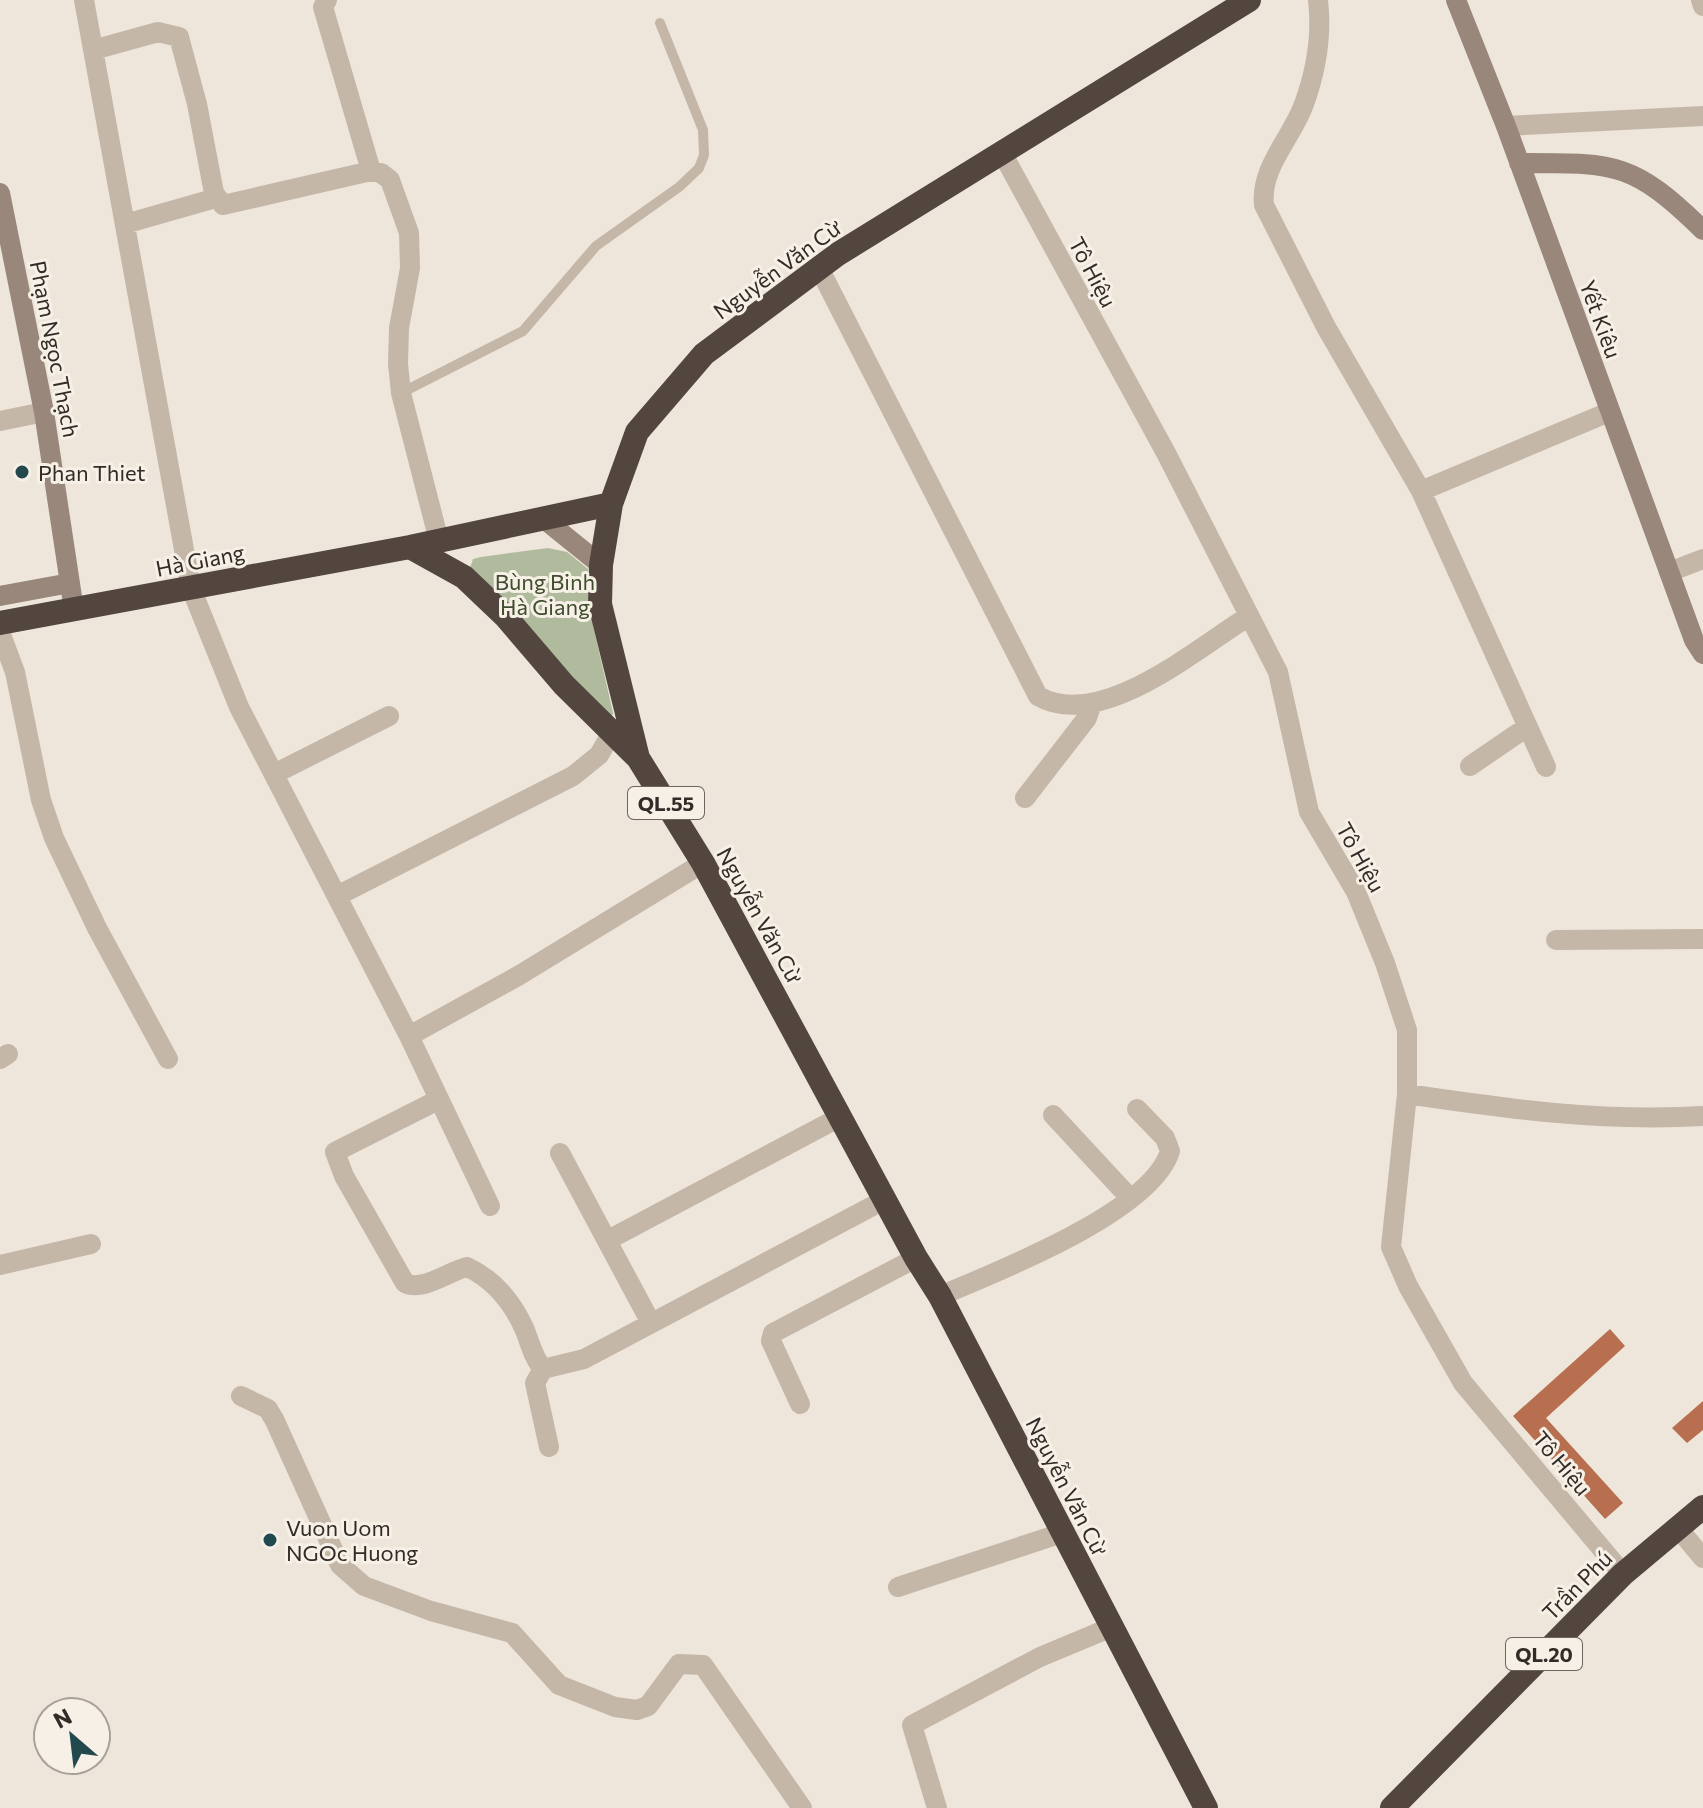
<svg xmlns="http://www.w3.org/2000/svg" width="1703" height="1808" font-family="Commissioner,sans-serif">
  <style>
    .green { fill: #afbb9c }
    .building { fill: #b76f50 }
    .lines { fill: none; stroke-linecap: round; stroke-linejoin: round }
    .lane { stroke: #c4b7a8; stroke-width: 10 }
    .street { stroke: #c4b7a8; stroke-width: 20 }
    .secondary { stroke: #98877a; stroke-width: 20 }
    .highway { stroke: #52463f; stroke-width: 24 }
    .poi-dot { fill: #22494e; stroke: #f6f0e6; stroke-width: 3 }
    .labels { text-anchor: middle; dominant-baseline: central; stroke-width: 6; stroke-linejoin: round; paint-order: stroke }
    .shield { fill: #f6f0e6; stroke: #6d6660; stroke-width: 2 }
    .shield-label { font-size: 20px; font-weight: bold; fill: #322b27 }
    .street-label { font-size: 22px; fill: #322b27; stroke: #f6f0e6 }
    .poi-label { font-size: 22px; fill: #322b27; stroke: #f6f0e6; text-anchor: start }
    .park-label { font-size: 22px; fill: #404d2e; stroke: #f6f0e6 }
  </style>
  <rect width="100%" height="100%" fill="#eee6db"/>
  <path class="green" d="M548,548l19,4 21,17 5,56 20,88 -2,7 -141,-152 3,-9 8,-2z"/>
  <path class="building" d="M1610,1329l15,17 -79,72 77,85 -18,16 -92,-103z
    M1703,1401v29l-16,13 -15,-15z"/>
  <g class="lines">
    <path class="lane" d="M401,393l122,-62 73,-85 83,-59 20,-19 5,-13 -1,-25 -43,-107"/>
    <path class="street" d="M84,0l107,588 48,119 170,329 81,170
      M327,0l-4,7 48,164
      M1318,0c4,34 -2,71 -14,104 -12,34 -44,63 -40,101l62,122 95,164 125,276
      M1701,0l2,6
      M93,50l65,-18 21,5 18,67 17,89 9,12 148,-34 10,2 9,7 19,53 1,35 -11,60 -1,36 3,29 38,148
      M1506,126l197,-10
      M1001,151l165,302 112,219 31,140 47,80 29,71 22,67v64l-16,153 17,39 55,97 160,191
      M125,224l91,-26
      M819,268l219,428c62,36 158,-47 211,-80
      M0,421l44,-9
      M1421,491l188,-79
      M1669,572l34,-13
      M0,632l15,40 26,128 13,38 43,90 71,131
      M1470,766l57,-39
      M274,774l115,-58
      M1025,798l62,-80 5,-14
      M337,896l236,-120 26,-21 12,-21
      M1556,940l147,-1
      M409,1036l109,-60 185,-113
      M0,1059l8,-5
      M1407,1094c101,15 194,28 296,22
      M438,1100l-103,52 9,24 61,107c18,9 44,-12 62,-16 26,12 45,35 57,61 6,14 9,30 19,41
      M1053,1115l77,83
      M560,1153l91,170
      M608,1240l232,-123
      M0,1265l91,-21
      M940,1296c56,-24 212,-84 230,-145l-5,-13 -28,-29
      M543,1369l41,-10 300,-159
      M543,1369l-8,14 14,64
      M241,1396l27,13 7,12 65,144 24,21 67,25 81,22 47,52 56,22 22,3 11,-4 31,-42 24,1 99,143
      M800,1404l-29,-63 2,-8 143,-75
      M1678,1528l25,30
      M898,1587l164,-54
      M937,1808l-25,-83 128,-68 72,-30"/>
    <path class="secondary" d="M1456,0l50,126 188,514 9,14
      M1519,163c97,0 113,-2 184,67
      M0,193l44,219 30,198
      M544,519l57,46
      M0,596l70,-13"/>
    <path class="highway" d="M410,547l54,30 41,39 59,69 74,73
      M0,623l410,-76 201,-43
      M1206,1808l-266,-512 -24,-38 -213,-395 -65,-105 -38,-154 1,-39 10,-61 26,-72 67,-78 134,-100 411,-254
      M1392,1808l231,-234 80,-67"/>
  </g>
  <g class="poi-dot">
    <circle cx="22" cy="472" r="8"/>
    <circle cx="270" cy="1540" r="8"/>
  </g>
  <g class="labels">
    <g class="shield">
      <rect x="628" y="787" width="76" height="32" rx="6"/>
      <rect x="1506" y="1638" width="76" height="32" rx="6"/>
    </g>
    <g class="shield-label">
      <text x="666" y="803">QL.55</text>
      <text x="1544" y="1654">QL.20</text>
    </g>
    <g class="street-label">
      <text transform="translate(777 269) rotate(-36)">Nguyễn Văn Cừ</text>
      <text transform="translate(1093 272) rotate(62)">Tô Hiệu</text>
      <text transform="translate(1601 319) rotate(70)">Yết Kiêu</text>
      <text transform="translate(55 349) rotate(79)">Phạm Ngọc Thạch</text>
      <text transform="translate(200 560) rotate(-11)">Hà Giang</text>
      <text transform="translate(1361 857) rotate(61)">Tô Hiệu</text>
      <text transform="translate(760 915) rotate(61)">Nguyễn Văn Cừ</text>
      <text transform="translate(1562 1463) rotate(50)">Tô Hiệu</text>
      <text transform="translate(1067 1486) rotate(63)">Nguyễn Văn Cừ</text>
      <text transform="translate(1577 1585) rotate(-45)">Trần Phú</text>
    </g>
    <g class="poi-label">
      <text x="38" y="472">Phan Thiet</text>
      <text x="286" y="1527">Vuon Uom<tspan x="286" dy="25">NGOc Huong</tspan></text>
    </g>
    <g class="park-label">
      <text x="545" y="581">Bùng Binh<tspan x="545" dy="25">Hà Giang</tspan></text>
    </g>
  </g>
  <g transform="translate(72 1736) rotate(332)"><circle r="38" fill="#f6f0e6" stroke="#a8a19a" stroke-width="2"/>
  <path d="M0-6L14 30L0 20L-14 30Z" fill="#22494e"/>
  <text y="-12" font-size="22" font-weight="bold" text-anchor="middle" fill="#322b27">N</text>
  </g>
</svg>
